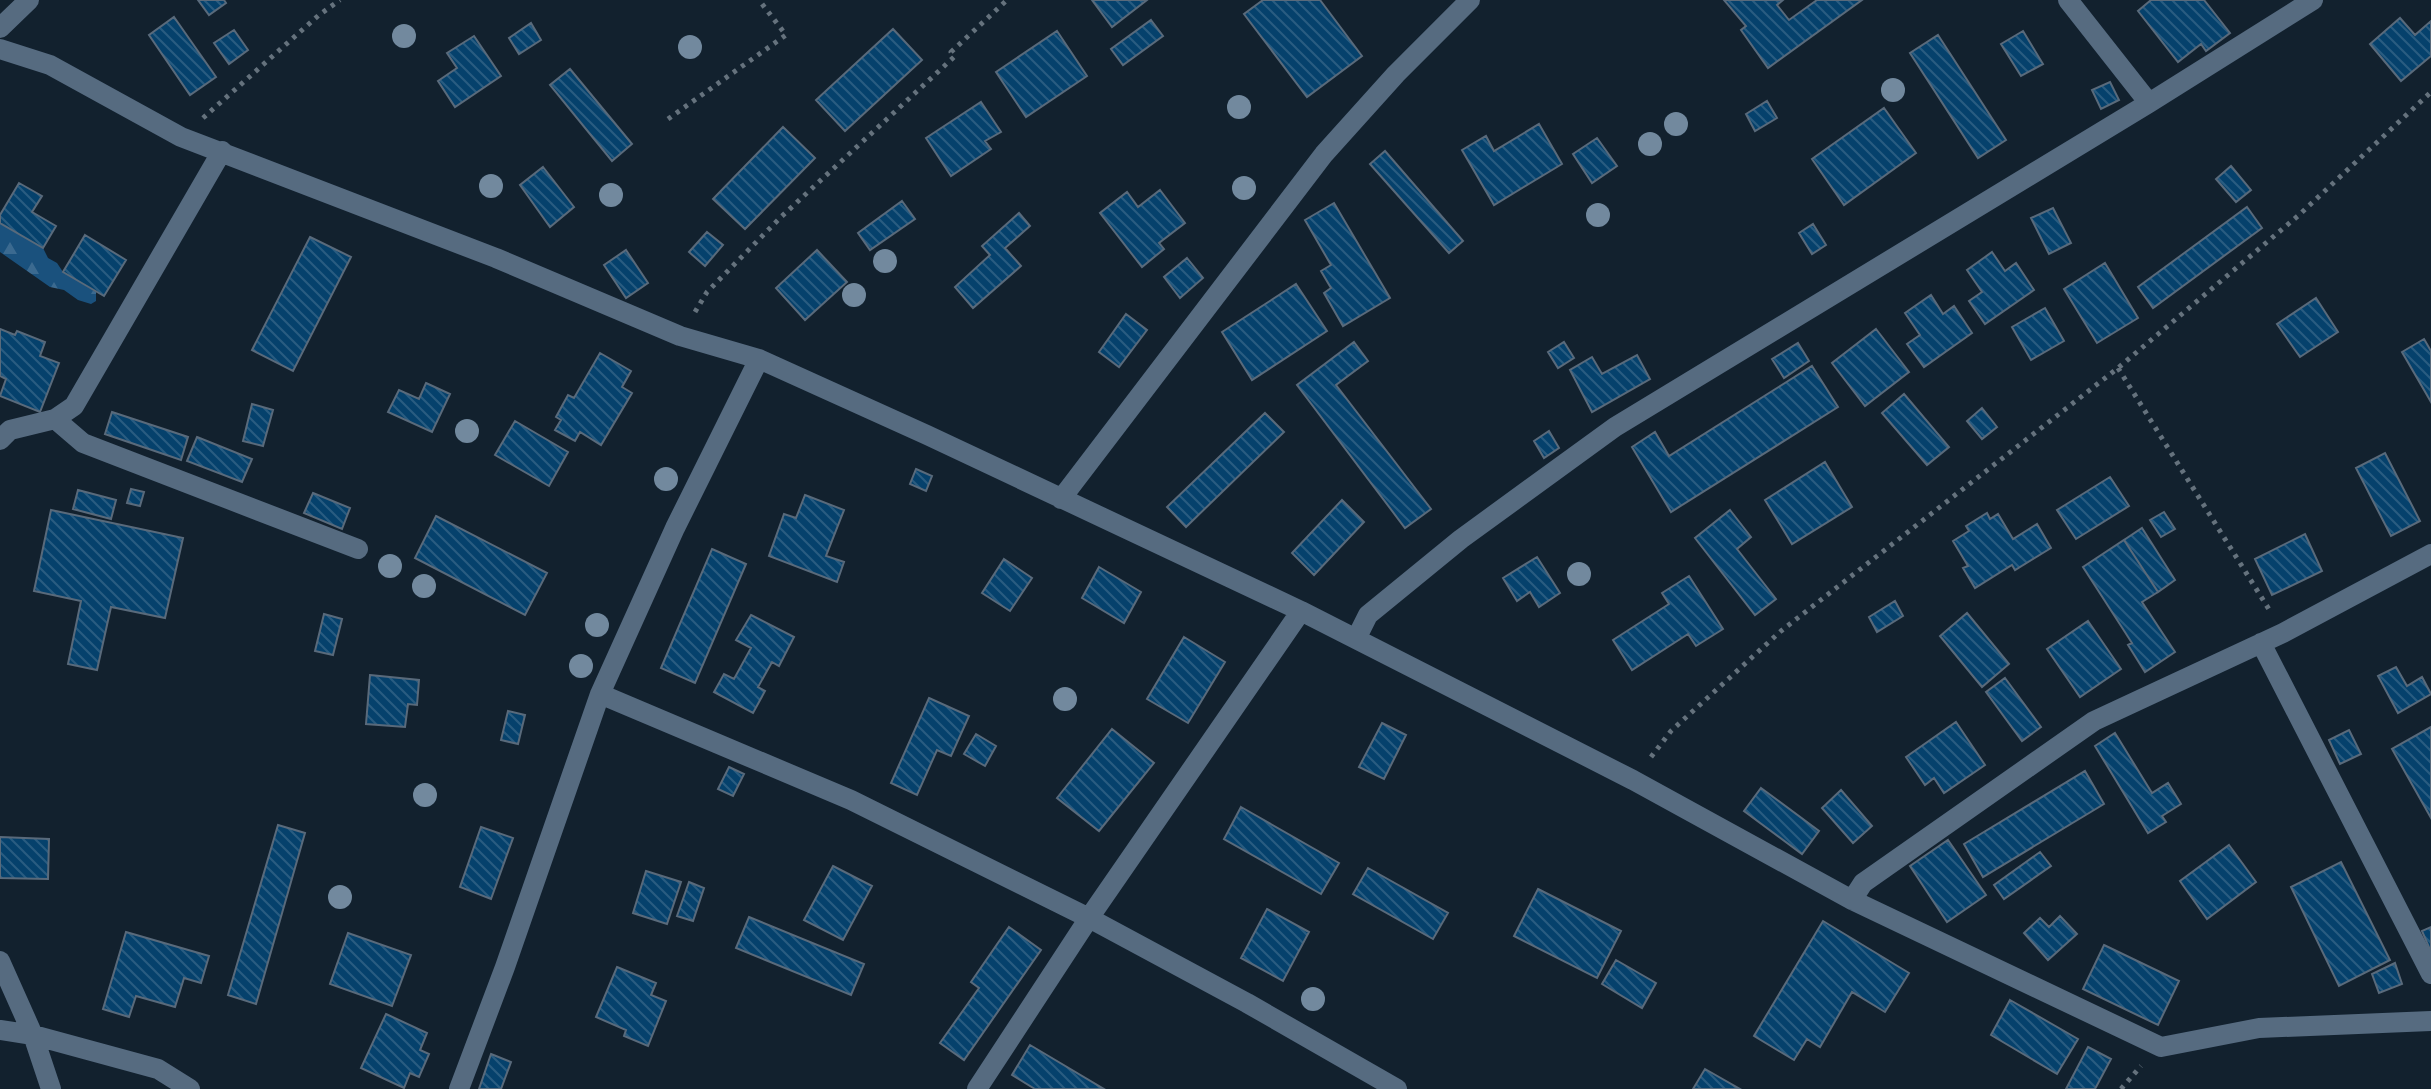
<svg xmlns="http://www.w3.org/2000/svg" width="2431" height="1089" font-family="Arial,sans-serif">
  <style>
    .forest { fill: url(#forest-firs) }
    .building { fill: url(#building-back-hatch); stroke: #596a7b; stroke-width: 2 }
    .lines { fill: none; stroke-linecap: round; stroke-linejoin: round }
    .path { stroke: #65727d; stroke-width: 5; stroke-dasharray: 4 6; stroke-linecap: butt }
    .minor { stroke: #566b80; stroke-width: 20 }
    .tree { fill: #72899e }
  </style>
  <defs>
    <pattern id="forest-firs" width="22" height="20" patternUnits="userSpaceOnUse" patternTransform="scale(2)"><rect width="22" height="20" fill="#1a517d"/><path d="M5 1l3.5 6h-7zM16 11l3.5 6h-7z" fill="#3b6a90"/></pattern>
    <pattern id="building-back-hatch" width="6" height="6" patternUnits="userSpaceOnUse" patternTransform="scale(2)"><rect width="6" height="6" fill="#05416c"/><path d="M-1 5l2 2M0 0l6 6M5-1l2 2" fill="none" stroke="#295c81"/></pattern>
  </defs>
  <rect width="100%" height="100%" fill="#12212e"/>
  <path class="forest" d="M0,223l43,25 5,10 9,5 6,9 33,20v9l-5,3 -13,-4 -14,-10 -14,-3 -50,-35z"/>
  <path class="building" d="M198,0h26l2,3 -17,12z
    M1092,0h55l-35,27z
    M1263,0h57l42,56 -55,41 -63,-83z
    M1724,0h59l-6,5 12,15 28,-20h45l-94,68 -27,-38 5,-4z
    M2151,0h53l26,33 -24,18 -5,-7 -23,18 -40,-51z
    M174,17l42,60 -26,18 -41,-60z
    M2400,18l15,17 16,-14v35l-30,25 -31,-37z
    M1151,20l12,16 -40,29 -12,-16z
    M531,23l10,17 -22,14 -10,-16z
    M893,29l29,31 -77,71 -29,-31z
    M234,30l14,20 -19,14 -15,-21z
    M1057,31l30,45 -61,41 -30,-45z
    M2023,31l20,33 -22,12 -20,-32z
    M1938,35l68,105 -28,18 -68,-105z
    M474,36l27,40 -46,31 -17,-26 19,-13 -10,-15z
    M570,69l62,75 -20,17 -62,-76z
    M2110,82l9,18 -18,9 -9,-19z
    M1767,101l10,17 -22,13 -9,-17z
    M981,102l20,30 -16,9 6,8 -40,27 -25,-38z
    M1884,108l32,45 -72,52 -32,-46z
    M1539,124l23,40 -68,41 -32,-55 24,-14 8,15z
    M783,127l32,31 -70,71 -32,-30z
    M1597,138l20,28 -25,17 -19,-29z
    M1385,151l78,90 -14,12 -79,-89z
    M2231,166l20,24 -15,12 -20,-23z
    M543,167l31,40 -24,20 -30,-42z
    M19,183l23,13 -10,16 24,14 -13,22 -43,-25v-8z
    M1160,190l25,33 -26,20 5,6 -22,18 -42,-54 27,-21 11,15z
    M902,201l13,18 -45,31 -12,-17z
    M1334,203l56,95 -47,28 -19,-33 7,-5 -10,-17 10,-6 -26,-45z
    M2247,207l15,21 -109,80 -15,-21z
    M2053,208l18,35 -22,11 -18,-36z
    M1019,213l11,13 -25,22 16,18 -48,42 -18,-21 35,-32 -8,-9z
    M1813,224l13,21 -14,9 -13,-21z
    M707,232l16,13 -18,21 -16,-14z
    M85,235l41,25 -22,36 -41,-24z
    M310,237l41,20 -58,114 -41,-21z
    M626,250l22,33 -22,15 -22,-33z
    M817,250l30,32 -42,38 -29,-32z
    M1992,252l13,19 11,-8 18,27 -49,34 -16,-23 13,-9 -15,-22z
    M1187,258l16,20 -23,20 -16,-21z
    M2105,263l33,55 -41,25 -33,-54z
    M1296,284l31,47 -75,49 -30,-48z
    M1931,295l12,19 11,-8 18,27 -48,34 -17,-23 13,-9 -15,-22z
    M2316,298l22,34 -38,25 -23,-33z
    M2045,308l19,33 -33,19 -19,-33z
    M1126,314l21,16 -28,37 -20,-15z
    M0,329l15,6 2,-4 28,11 -5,14 19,7 -19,49 -40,-16 6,-17 -6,-3z
    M1876,329l33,43 -44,34 -33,-43z
    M2424,339l7,12v51l-29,-50z
    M1354,342l14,19 -32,24 95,124 -26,19 -108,-143z
    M1564,342l10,16 -16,10 -10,-16z
    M1798,343l11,18 -25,17 -12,-19z
    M600,353l31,18 -9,16 10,6 -31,52 -21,-13 -5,9 -20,-11 6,-10 -5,-3 12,-22 6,3z
    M1637,355l13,24 -58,33 -22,-42 22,-13 10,17z
    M1812,366l26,41 -167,105 -39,-65 23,-15 14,24z
    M426,383l24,11 -18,38 -44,-20 11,-22 20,9z
    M1904,394l45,53 -22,18 -45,-52z
    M252,404l21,6 -10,36 -20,-5z
    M1982,408l15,19 -15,12 -15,-18z
    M112,412l76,25 -7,23 -76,-26z
    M1265,413l19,19 -98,95 -19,-20z
    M515,421l53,31 -19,34 -54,-31z
    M1549,431l10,17 -15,10 -10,-17z
    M197,437l55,22 -10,23 -55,-21z
    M2385,453l35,68 -29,15 -35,-68z
    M1825,462l27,45 -60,37 -27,-44z
    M916,469l16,7 -6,15 -16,-7z
    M2110,477l19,29 -53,33 -19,-29z
    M131,489l13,3 -4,14 -13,-3z
    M78,490l38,10 -5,19 -38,-10z
    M313,493l37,15 -8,21 -38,-16z
    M805,495l39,15 -18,46 18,6 -7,20 -68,-26 15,-42 12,4z
    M1342,500l22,22 -50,53 -22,-22z
    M51,510l132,28 -18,80 -54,-11 -14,63 -29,-6 13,-63 -47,-10z
    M1730,510l21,27 -14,12 39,50 -21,16 -60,-77z
    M2164,512l11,17 -14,8 -11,-17z
    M1987,513l3,6 8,-5 15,25 24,-15 14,24 -36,22 -3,-5 -37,23 -12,-20 5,-2 -15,-25 16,-10 -3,-5z
    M436,516l111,57 -22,42 -110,-57z
    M2142,528l33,52 -17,12 -34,-52z
    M2305,534l17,37 -50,24 -17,-36z
    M2124,540l34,52 -16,10 33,50 -30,20 -17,-27 4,-2 -49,-76z
    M712,549l34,15 -51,119 -34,-15z
    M1537,557l23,36 -21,14 -9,-15 -13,9 -14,-23z
    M1004,559l28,19 -22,33 -28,-18z
    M1099,567l42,25 -17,31 -42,-25z
    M1689,576l34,53 -27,17 -8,-12 -56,36 -19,-30 56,-36 -7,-11z
    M1895,601l8,15 -26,16 -8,-15z
    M1967,613l42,51 -27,23 -42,-51z
    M324,614l18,5 -9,36 -18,-4z
    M751,615l43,22 -15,29 -7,-4 -14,25 7,4 -12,22 -39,-21 10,-18 10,5 17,-31 -15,-8z
    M2088,621l33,48 -41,28 -33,-48z
    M1184,637l41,25 -37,61 -41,-24z
    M2396,667l11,19 15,-9 9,17 -33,19 -20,-37z
    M370,675l49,5 -2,25 -9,-1 -3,23 -39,-3z
    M2005,678l36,49 -19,14 -36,-49z
    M929,698l40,18 -18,40 -14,-6 -20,45 -26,-12z
    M508,711l17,4 -7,29 -17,-4z
    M1956,722l29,43 -41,28 -10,-15 -9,7 -19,-28z
    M1382,723l24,12 -22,44 -25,-12z
    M2431,727v91l-39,-69z
    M1112,729l42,34 -55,68 -42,-33z
    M2349,730l12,24 -21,10 -11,-24z
    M2115,733l37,60 16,-10 13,21 -19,12 4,6 -18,11 -53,-87z
    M976,734l20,12 -11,20 -21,-12z
    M729,767l15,7 -11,22 -15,-7z
    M2085,771l19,33 -121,73 -19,-33z
    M1761,788l58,43 -17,23 -58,-43z
    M1841,790l31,36 -19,17 -31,-35z
    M1241,807l98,56 -18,31 -97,-55z
    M278,825l27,8 -49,171 -28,-9z
    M481,827l32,11 -22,61 -31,-12z
    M0,837l49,2 -1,40 -48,-1z
    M1948,840l38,55 -39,27 -37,-56z
    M2229,845l27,37 -49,37 -27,-38z
    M2040,852l11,14 -47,33 -10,-14z
    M2341,862l49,98 -51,26 -48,-99z
    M833,866l39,20 -29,54 -39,-20z
    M1368,868l80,45 -15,26 -80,-45z
    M646,871l35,11 -14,42 -34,-11z
    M689,882l15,6 -11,33 -16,-5z
    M1538,889l83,42 -24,47 -83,-42z
    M1267,909l42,23 -26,49 -42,-23z
    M2060,916l17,18 -29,26 -24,-27 16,-15 9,9z
    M749,917l115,47 -13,31 -115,-47z
    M1823,921l86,52 -24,39 -33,-20 -32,55 -13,-8 -13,21 -40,-24z
    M1009,927l32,23 -77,110 -24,-17 39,-55 -8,-6z
    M2431,927v25l-9,-21z
    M126,932l83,24 -8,27 -17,-5 -9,29 -39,-11 -7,21 -26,-8z
    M348,933l63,22 -19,51 -62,-22z
    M2104,945l75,36 -21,44 -75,-36z
    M1616,960l40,23 -14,25 -40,-24z
    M2395,963l7,21 -23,9 -7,-19z
    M617,967l39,16 -5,12 15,6 -18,45 -24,-10 2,-6 -30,-13z
    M2010,1000l68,39 -21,35 -66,-39z
    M386,1014l41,19 -7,17 9,4 -10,23 -9,-4 -6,15 -43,-20z
    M1030,1045l74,44h-69l-23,-14z
    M2088,1047l23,12 -16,30h-29z
    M491,1054l20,8 -10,27h-22z
    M1705,1069l35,20h-47z"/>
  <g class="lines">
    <path class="path" d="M203,118l116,-103 21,-15
      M668,119l118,-84 -27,-35
      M695,312l12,-20 74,-75 173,-160 -3,-5 56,-52
      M2118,368l152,243
      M1651,757l20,-26 110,-100 337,-263 181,-153 132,-123
      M2121,1089l20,-23"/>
    <path class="minor" d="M2068,0l81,103
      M0,28l29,-28
      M0,49l50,16 131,72 315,121 184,78 79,23 168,76 374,176 332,169 219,120 309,147 98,-19 172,-7
      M55,419l28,24 275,106
      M0,440l10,-10 45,-11 19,-13 148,-255
      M1061,499l263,-345 72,-80 74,-74
      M1356,639l12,-24 93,-76 154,-112 534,-324 164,-103
      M2261,643l170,331
      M600,694l251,106 238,118 158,85 150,86
      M1852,900l11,-17 231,-162 189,-88 148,-79
      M0,961l33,74 18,54
      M0,1030l33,5 125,34 32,20
      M459,1089l46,-122 95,-273 75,-166 84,-169
      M977,1089l112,-171 212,-307"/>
  </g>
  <g class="tree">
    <circle cx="404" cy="36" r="12"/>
    <circle cx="690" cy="47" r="12"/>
    <circle cx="1893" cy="90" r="12"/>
    <circle cx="1239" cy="107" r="12"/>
    <circle cx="1676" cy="124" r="12"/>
    <circle cx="1650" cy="144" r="12"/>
    <circle cx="491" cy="186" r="12"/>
    <circle cx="1244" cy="188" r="12"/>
    <circle cx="611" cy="195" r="12"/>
    <circle cx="1598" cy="215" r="12"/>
    <circle cx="885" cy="261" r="12"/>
    <circle cx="854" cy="295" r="12"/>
    <circle cx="467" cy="431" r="12"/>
    <circle cx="666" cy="479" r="12"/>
    <circle cx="390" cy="566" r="12"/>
    <circle cx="1579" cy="574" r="12"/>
    <circle cx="424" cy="586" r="12"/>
    <circle cx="597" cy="625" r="12"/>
    <circle cx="581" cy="666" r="12"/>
    <circle cx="1065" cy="699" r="12"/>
    <circle cx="425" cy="795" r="12"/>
    <circle cx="340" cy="897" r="12"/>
    <circle cx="1313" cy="999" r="12"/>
  </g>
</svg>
